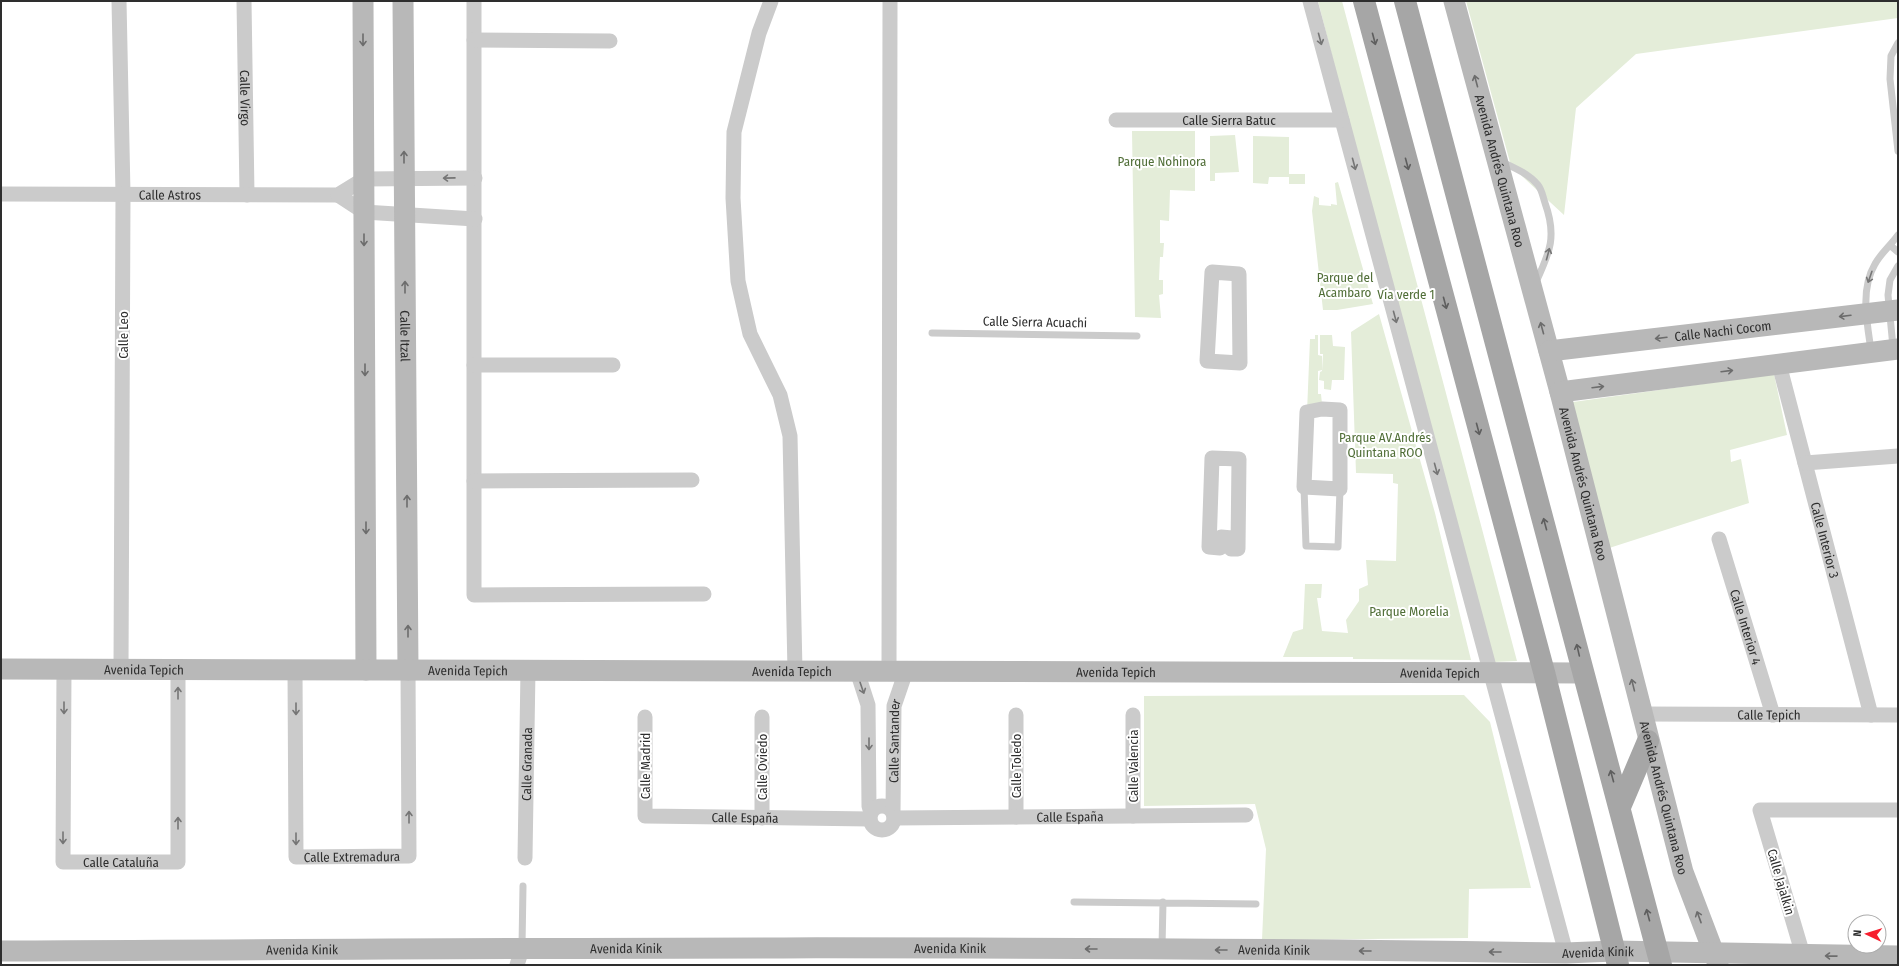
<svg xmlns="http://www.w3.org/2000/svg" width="1899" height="966" font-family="'Fira Sans Condensed',sans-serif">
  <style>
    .green { fill: #e4edd9 }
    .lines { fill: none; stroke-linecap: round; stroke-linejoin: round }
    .lane { stroke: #cbcbcb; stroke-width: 7 }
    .street { stroke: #cbcbcb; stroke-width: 15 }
    .secondary { stroke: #b8b8b8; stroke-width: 21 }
    .primary { stroke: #a6a6a6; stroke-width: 22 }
    .oneway { stroke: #757575 }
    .oneway2 { stroke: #5e5e5e }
    .oneway3 { stroke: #6c6c6c }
    .labels { text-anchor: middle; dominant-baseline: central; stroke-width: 4; stroke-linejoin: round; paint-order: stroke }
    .street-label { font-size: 13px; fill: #2e2e2e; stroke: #fff }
    .park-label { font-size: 13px; fill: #506e37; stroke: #fff }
  </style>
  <rect width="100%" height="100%" fill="#fff"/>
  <path class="green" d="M1318,1h24l175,660 -23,1 -101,-367z
    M1466,1h432v17l-262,36 -60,54 -12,107 -53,-49z
    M1132,131h63v60l-25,-1 -1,31 -9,-1v23h4l-1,14h-3l-1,23h4v14l-4,1 2,23 -26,-1z
    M1235,135l4,37 -24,1v8h-5v-45z
    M1253,136l36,1v37h16v10h-16v-7h-20l-1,7 -15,-1z
    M1338,182l35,122 -36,6h-14l-11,-99 2,-15 5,2v7l12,1v-2l6,1 -2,-22z
    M1379,314l56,199 36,147 -118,-1v-2h-70l10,-25 10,-3 2,-45h17l-1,14h-4l5,33 26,2 -2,-13 13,-19v-12l9,-4 -2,-25 30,1 2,-77 -5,-1v-9l-37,-1 -5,-141z
    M1315,335h3v20l4,1v14l-4,1v23h3l1,10 -15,8 3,-73h5z
    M1320,335h12l1,11 12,1 -1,33h-12l-1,10 -7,-1v-8l-5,-1 1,-8 2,-1 1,-17h-3z
    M1774,374l13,61 -57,15 1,12 10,-3 8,44 -146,47 -37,-147z
    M1464,695l26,27 41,166 -62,1 -1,49 -206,2 4,-91 -11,-45 -111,2v-110z"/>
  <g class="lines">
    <path class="lane" d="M1898,43l-7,13 -1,23 8,72
      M1502,162c13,6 27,12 36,23 4,5 5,12 7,18 12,33 5,49 -9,79
      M1891,246l7,6
      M932,333l205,3
      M1893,347l-5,-52 2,-15 8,-14
      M1871,350c-4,-27 -11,-61 4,-86 6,-11 16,-19 23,-29
      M1304,487l36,2 -2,58 -32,-1z
      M1074,902l182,2
      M522,946l1,-60
      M1162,947l1,-45"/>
    <g class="street">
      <path d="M119,1l4,193 -2,475"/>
      <path id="s1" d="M244,1l3,194"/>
      <path d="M474,1v594l230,-1"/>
      <path d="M771,1l-12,32 -25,99 -1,66 5,83 12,53 30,61 10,41 5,235"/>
      <path d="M1310,1l256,952"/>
      <path d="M474,40l136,1"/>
      <path id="s2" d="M1116,120h226"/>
      <path id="s3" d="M1,194l337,1 26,-16 111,-1"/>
      <path d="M338,195l26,17 111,7"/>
      <path d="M1212,272l27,2 1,89 -33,-2z"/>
      <path id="s4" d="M1779,364l92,351"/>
      <path d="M474,365h139"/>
      <path d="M1322,409l18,1v79l-36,-2 3,-75z"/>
      <path d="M1212,458l27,1 -1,90h-7l1,-11 -11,-1 -1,11 -11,-1z"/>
      <path d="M1805,463l93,-7"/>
      <path d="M474,481l218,-1"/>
      <path id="s5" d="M1719,539l54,176"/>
      <path id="s6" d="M64,669l-1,193h115v-193"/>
      <path id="s7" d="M295,670l1,187 113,-1 -1,-186"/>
      <path d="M857,671l11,34 1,101 2,7"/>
      <path d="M889,671l1,-670"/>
      <path id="s8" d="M1641,714l257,1"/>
      <path d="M1016,715v102"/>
      <path d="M1133,715v101"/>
      <path id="s9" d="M645,717v99l225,3"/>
      <circle cx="882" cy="818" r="12"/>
      <path id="s10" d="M893,813l1,-107 12,-35"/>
      <path d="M762,818v-101"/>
      <path id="s11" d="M894,818l352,-3"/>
      <path id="s12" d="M525,858l3,-188"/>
      <path d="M1803,955l-43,-145h138"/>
      <path d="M517,965l5,-16"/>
    </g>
    <g class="secondary">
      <path d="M363,1l3,669"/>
      <path id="s13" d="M403,1l5,669"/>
      <path id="s14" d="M1454,1l106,391 123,480 35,92"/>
      <path id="s15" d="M1549,351l349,-41"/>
      <path d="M1560,392l338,-43"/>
      <path id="s16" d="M1,669l1582,4"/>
      <path id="s17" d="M1,951c522,-3 1044,-6 1565,2l48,-2 284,5"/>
    </g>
    <path class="primary" d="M1364,1l180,671 74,293
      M1405,1l256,964
      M1620,807l28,-66"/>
  </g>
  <defs><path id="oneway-shaft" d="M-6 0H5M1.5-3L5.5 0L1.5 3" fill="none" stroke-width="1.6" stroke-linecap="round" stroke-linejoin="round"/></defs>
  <g class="oneway">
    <use href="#oneway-shaft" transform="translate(1320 39) rotate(75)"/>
    <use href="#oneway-shaft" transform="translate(1354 164) rotate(75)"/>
    <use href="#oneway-shaft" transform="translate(449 178) rotate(179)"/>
    <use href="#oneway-shaft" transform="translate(1548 254) rotate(-75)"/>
    <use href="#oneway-shaft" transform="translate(1870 277) rotate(109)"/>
    <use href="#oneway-shaft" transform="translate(1395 317) rotate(75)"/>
    <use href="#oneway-shaft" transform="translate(1436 469) rotate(75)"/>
    <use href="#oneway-shaft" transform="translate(862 688) rotate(71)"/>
    <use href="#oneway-shaft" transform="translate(178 693) rotate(-90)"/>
    <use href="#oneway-shaft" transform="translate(64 708) rotate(90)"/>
    <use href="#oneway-shaft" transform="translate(296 709) rotate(90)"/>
    <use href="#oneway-shaft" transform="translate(869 744) rotate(90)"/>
    <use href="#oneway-shaft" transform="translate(409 817) rotate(-90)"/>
    <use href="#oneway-shaft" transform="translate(178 823) rotate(-90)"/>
    <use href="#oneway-shaft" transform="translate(63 838) rotate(90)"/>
    <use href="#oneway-shaft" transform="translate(296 839) rotate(90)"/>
  </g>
  <g class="oneway2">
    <use href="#oneway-shaft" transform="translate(1374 39) rotate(75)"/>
    <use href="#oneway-shaft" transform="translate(1407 164) rotate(75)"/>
    <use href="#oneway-shaft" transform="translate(1445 303) rotate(75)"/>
    <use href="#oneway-shaft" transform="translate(1478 429) rotate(75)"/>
    <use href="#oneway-shaft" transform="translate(1545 524) rotate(-105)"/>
    <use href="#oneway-shaft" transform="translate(1578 650) rotate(-103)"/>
    <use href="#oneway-shaft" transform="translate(1612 776) rotate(-105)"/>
    <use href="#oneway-shaft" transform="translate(1648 915) rotate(-105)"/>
  </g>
  <g class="oneway3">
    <use href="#oneway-shaft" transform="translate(363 40) rotate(90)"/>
    <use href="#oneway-shaft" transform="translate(1476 81) rotate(-105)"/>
    <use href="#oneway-shaft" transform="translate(404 157) rotate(-90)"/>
    <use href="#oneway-shaft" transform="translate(364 240) rotate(90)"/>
    <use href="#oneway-shaft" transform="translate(405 287) rotate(-90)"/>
    <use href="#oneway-shaft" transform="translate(1845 316) rotate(173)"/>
    <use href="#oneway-shaft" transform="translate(1542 328) rotate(-105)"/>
    <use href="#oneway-shaft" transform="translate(1661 338) rotate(173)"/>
    <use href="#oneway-shaft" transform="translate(365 370) rotate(90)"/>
    <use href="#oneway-shaft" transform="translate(1727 371) rotate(-7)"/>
    <use href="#oneway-shaft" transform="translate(1598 387) rotate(-7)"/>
    <use href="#oneway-shaft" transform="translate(407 501) rotate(-90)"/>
    <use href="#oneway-shaft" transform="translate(366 528) rotate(90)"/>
    <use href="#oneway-shaft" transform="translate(408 631) rotate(-90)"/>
    <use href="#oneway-shaft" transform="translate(1633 685) rotate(-104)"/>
    <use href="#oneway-shaft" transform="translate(1699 917) rotate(-110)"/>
    <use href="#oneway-shaft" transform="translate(1091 949) rotate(-180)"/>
    <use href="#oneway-shaft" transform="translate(1221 950) rotate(-180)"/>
    <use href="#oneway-shaft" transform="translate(1365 951) rotate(-180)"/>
    <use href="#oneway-shaft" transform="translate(1495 952) rotate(-180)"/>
    <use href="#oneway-shaft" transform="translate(1831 956) rotate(-179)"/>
  </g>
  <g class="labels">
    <g class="street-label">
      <text stroke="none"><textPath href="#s1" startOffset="97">Calle Virgo</textPath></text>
      <text stroke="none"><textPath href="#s2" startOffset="113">Calle Sierra Batuc</textPath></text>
      <text stroke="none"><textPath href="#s14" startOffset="176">Avenida Andrés Quintana Roo</textPath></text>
      <text stroke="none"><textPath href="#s3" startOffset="169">Calle Astros</textPath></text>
      <text transform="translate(1035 322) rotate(1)">Calle Sierra Acuachi</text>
      <text stroke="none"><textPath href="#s15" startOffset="175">Calle Nachi Cocom</textPath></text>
      <text transform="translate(123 335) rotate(-90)">Calle Leo</text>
      <text stroke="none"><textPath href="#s13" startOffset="335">Calle Itzal</textPath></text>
      <text stroke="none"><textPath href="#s14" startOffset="500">Avenida Andrés Quintana Roo</textPath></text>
      <text stroke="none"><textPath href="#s4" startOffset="182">Calle Interior 3</textPath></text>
      <text stroke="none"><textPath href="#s5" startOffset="92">Calle Interior 4</textPath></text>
      <text stroke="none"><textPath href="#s16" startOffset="143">Avenida Tepich</textPath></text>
      <text stroke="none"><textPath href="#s16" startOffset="467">Avenida Tepich</textPath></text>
      <text stroke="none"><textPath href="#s16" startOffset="791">Avenida Tepich</textPath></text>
      <text stroke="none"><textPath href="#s16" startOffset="1115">Avenida Tepich</textPath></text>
      <text stroke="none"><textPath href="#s16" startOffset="1439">Avenida Tepich</textPath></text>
      <text stroke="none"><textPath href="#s8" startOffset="128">Calle Tepich</textPath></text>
      <text stroke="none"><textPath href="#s10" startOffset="72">Calle Santander</textPath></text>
      <text stroke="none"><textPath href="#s12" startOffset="94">Calle Granada</textPath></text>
      <text transform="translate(645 766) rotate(-90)">Calle Madrid</text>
      <text transform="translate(1016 766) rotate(-90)">Calle Toledo</text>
      <text transform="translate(1133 766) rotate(-90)">Calle Valencia</text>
      <text transform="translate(762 767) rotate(-90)">Calle Oviedo</text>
      <text stroke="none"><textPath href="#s14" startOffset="824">Avenida Andrés Quintana Roo</textPath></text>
      <text stroke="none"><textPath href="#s11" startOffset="176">Calle España</textPath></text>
      <text stroke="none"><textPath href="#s9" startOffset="199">Calle España</textPath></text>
      <text stroke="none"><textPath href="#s7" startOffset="243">Calle Extremadura</textPath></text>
      <text stroke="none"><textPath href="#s6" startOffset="251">Calle Cataluña</textPath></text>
      <text transform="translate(1781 882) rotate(74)">Calle Jajalkin</text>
      <text stroke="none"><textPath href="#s17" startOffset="301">Avenida Kinik</textPath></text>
      <text stroke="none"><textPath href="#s17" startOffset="625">Avenida Kinik</textPath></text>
      <text stroke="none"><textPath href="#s17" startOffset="949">Avenida Kinik</textPath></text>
      <text stroke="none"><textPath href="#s17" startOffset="1273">Avenida Kinik</textPath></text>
      <text stroke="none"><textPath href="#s17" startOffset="1597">Avenida Kinik</textPath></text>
    </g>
    <g class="park-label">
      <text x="1162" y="161">Parque Nohinora</text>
      <text x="1345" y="277">Parque del<tspan x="1345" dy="15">Acambaro</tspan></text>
      <text x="1406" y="294">Vía verde 1</text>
      <text x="1385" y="437">Parque AV.Andrés<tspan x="1385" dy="15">Quintana ROO</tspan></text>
      <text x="1409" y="611">Parque Morelia</text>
    </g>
  </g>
  <rect width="1899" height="966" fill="none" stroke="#2e2e2e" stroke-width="4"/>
  <g transform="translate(1867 934) rotate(274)"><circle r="19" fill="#ffffff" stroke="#ababab"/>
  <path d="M0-3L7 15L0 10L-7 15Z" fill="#f71e2e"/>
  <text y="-6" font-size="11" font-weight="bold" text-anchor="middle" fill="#2e2e2e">N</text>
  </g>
</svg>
